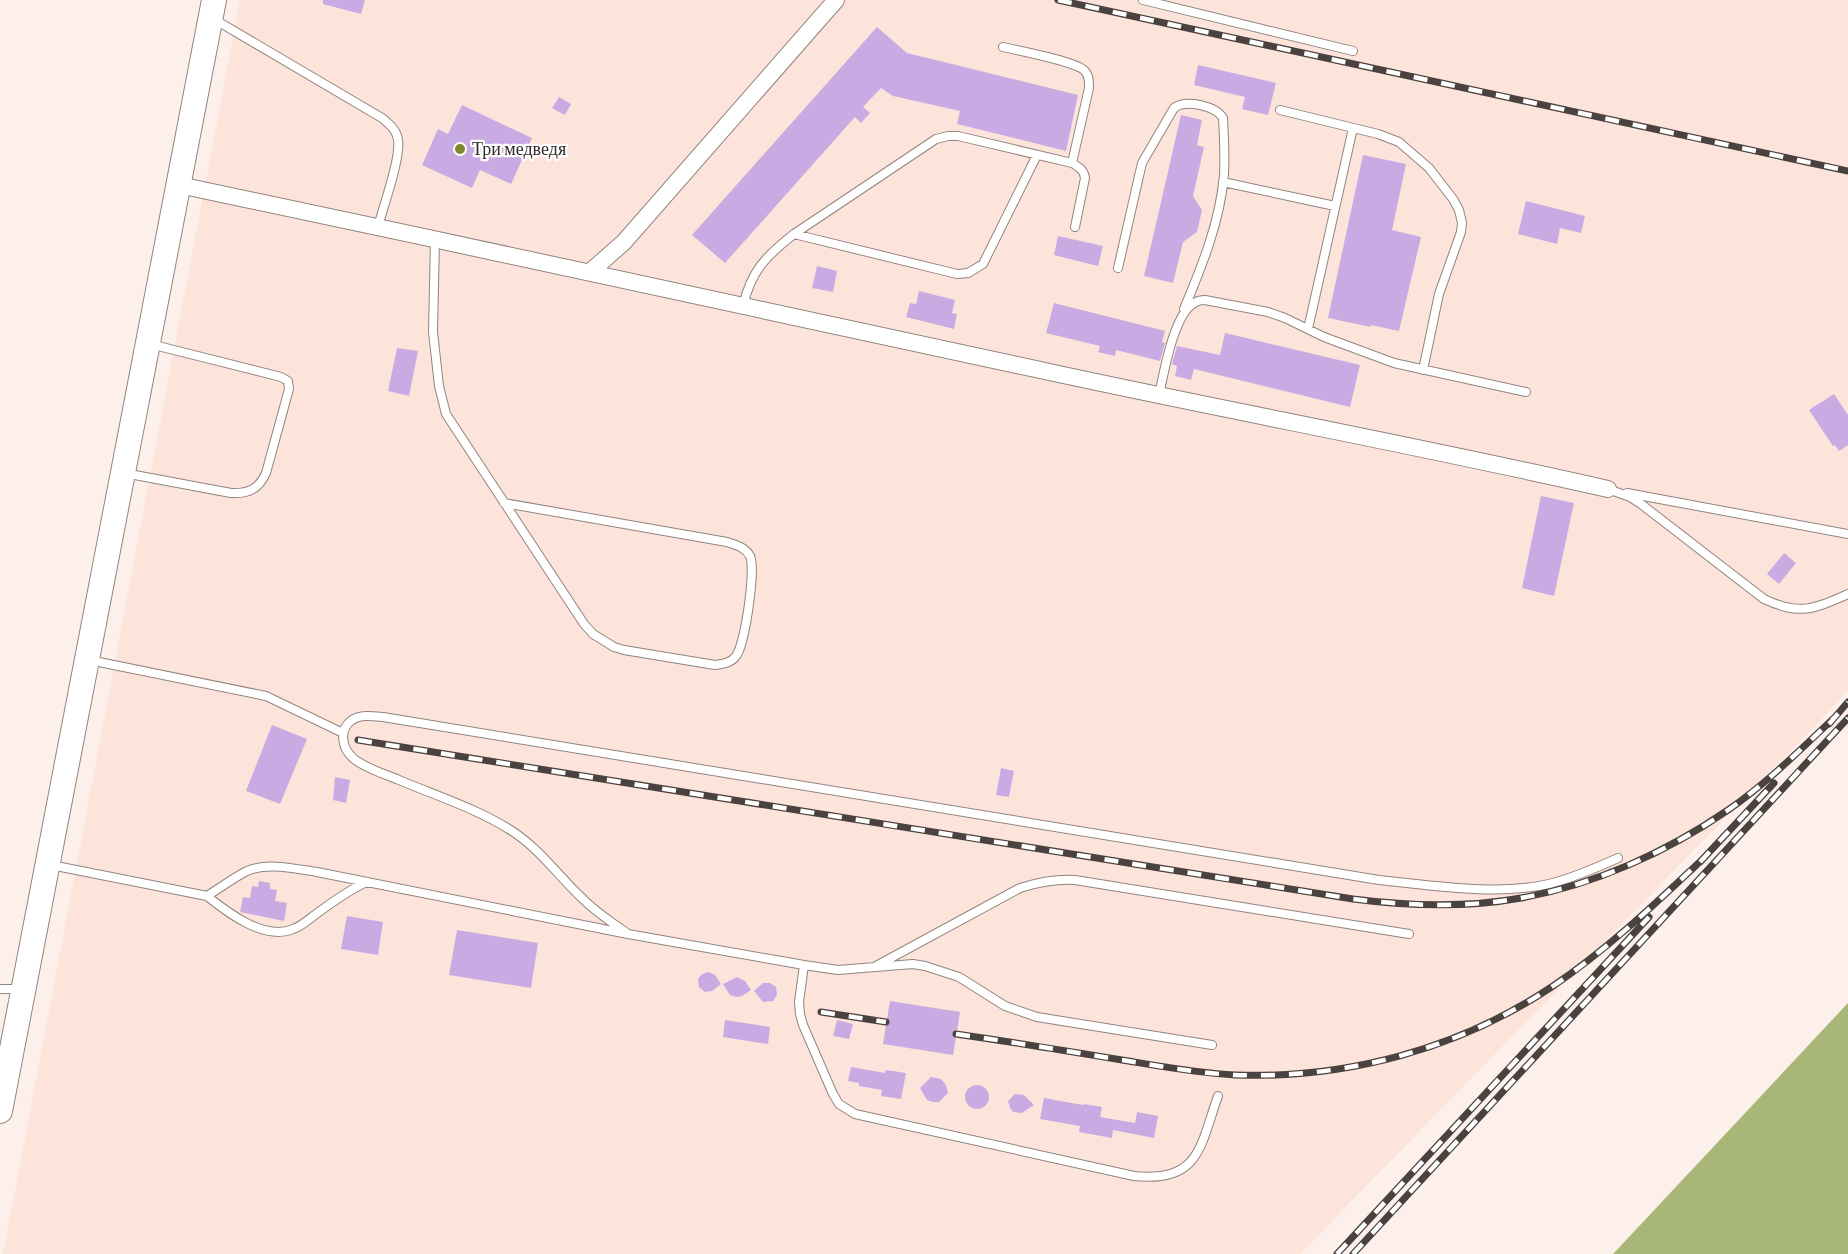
<svg xmlns="http://www.w3.org/2000/svg" width="1848" height="1254" font-family="'Crimson Pro',serif">
  <style>
    .built { fill: #fce4da }
    .forest { fill: #a8b778 }
    .building { fill: #c9abe4 }
    .lines { fill: none; stroke-linecap: round; stroke-linejoin: round }
    .lane-casing { stroke: #92847e; stroke-width: 10 }
    .street-casing { stroke: #92847e; stroke-width: 18 }
    .secondary-casing { stroke: #92847e; stroke-width: 26 }
    .lane { stroke: #fff; stroke-width: 8 }
    .street { stroke: #fff; stroke-width: 16 }
    .secondary { stroke: #fff; stroke-width: 24 }
    .rail-casing { stroke: #49423f; stroke-width: 7 }
    .rail { stroke: #fff; stroke-width: 4.5; stroke-dasharray: 14; stroke-linecap: butt }
    .poi-dot { fill: #83842e; stroke: #fff; stroke-width: 2 }
    .labels { text-anchor: middle; dominant-baseline: central; stroke-width: 4.5; stroke-linejoin: round; paint-order: stroke }
    .poi-label { font-size: 18px; fill: #312b28; stroke: #fff; text-anchor: start }
  </style>
  <rect width="100%" height="100%" fill="#fdf0ea"/>
  <path class="built" d="M240,0h1608v690l-28,31 -520,533h-1297z"/>
  <path class="forest" d="M1848,1003v251h-235z"/>
  <path class="building" d="M323,0h42l-4,14 -38,-10z
    M877,27l30,26 171,42 -12,56 -109,-27 3,-13 -67,-15 -12,-8 -18,19 7,6 -9,10 -6,-6 -130,146 -33,-28z
    M1198,65l78,18 -8,32 -26,-6 3,-12 -51,-12z
    M559,97l12,7 -6,11 -13,-7z
    M462,105l70,33 -21,46 -31,-14 -8,18 -50,-23 16,-36 10,5z
    M1181,115l21,5 -5,25 7,2 -11,49 9,14 -5,22 -14,10 -10,41 -29,-7z
    M1363,155l43,9 -14,66 29,7 -22,94 -28,-6v2l-43,-9z
    M1526,201l59,15 -4,17 -21,-5 -3,16 -39,-10z
    M1058,236l45,10 -5,20 -44,-11z
    M817,266l20,5 -4,21 -21,-4z
    M919,291l36,9 -3,13 5,1 -3,15 -48,-12 4,-14 6,1z
    M1054,303l111,28 -3,11 3,1 -5,18 -44,-11 -1,6 -17,-4 2,-6 -54,-13z
    M1225,333l135,32 -10,42 -156,-38 -3,11 -16,-4 2,-10 -5,-2 5,-18 43,9z
    M397,348l21,3 -9,45 -21,-5z
    M1834,394l14,21v30l-9,6 -4,-6 -2,1 -24,-36z
    M1541,496l33,7 -20,93 -32,-8z
    M1784,553l12,10 -17,21 -12,-10z
    M272,725l35,14 -27,65 -34,-13z
    M1001,768l13,3 -5,26 -13,-2z
    M335,777l15,3 -4,23 -13,-3z
    M259,881l11,2v6l7,1 -2,11 12,2 -3,18 -44,-9 3,-15 7,1 2,-12 6,1z
    M347,916l36,6 -5,33 -37,-6z
    M457,930l81,13 -7,45 -82,-13z
    M709,972l6,3 6,9 -9,7 -7,1 -6,-5 -1,-8 4,-5z
    M737,977l8,4 6,9 -9,6 -6,1 -6,-2 -7,-11z
    M763,983h7l6,4 1,8 -4,6 -10,1 -9,-11z
    M890,1001l70,11 -7,43 -70,-11z
    M725,1020l45,7 -2,17 -45,-7z
    M837,1020l16,4 -4,15 -16,-3z
    M851,1067l34,6 1,-3 20,3 -5,26 -20,-3 1,-6 -23,-4v-3l-11,-2z
    M931,1077l10,2 5,6 2,8 -9,9h-6l-6,-2 -7,-12z
    M965 1097a12 12 0 1 1 24 0a12 12 0 1 1-24 0Z
    M1015,1094l9,1 10,10 -12,8 -9,-1 -3,-4 -2,-7z
    M1044,1098l39,7 1,-1 18,3 -2,10 35,6 2,-11 21,4 -4,22 -41,-8 -1,8 -33,-6 1,-6 -40,-7z"/>
  <g class="lines">
    <defs>
      <path id="lane" d="M1143,0l210,51
        M212,18l170,100c7,6 15,12 16,22 3,18 -15,67 -20,87
        M1003,47c17,4 70,14 81,23 5,5 5,11 5,18l-17,75
        M1280,110l98,24 21,8 30,26 24,31 6,11 3,13 -1,9 -22,62 -16,76
        M1223,182l112,24
        M794,234l163,40 11,-1 15,-9 54,-109
        M435,239l-2,93 6,54 7,28 138,210 9,10 21,13 10,3 91,15c8,-1 16,-2 21,-9 9,-11 20,-87 14,-100 -5,-9 -14,-11 -23,-14l-223,-39
        M1118,268l24,-105 32,-55c12,-9 42,-2 49,10 1,19 2,38 1,57 -4,47 -22,91 -40,134
        M743,306c8,-35 23,-50 51,-72l142,-95 12,-3h10l114,27c7,4 12,7 13,15l-10,49
        M1308,329l45,-201
        M1159,395c5,-22 15,-84 37,-93 3,-2 6,-2 9,-2l63,12 17,6 39,19 70,26 132,29
        M124,473l107,20c17,1 28,-4 35,-20l23,-84 -1,-8 -7,-4 -131,-33
        M1608,489l22,8 11,7 123,95c36,17 50,10 84,-5
        M1627,493l221,41
        M89,660l177,36 77,37
        M51,865l156,31c13,-8 26,-18 40,-25 21,-9 48,-2 70,1l311,62 176,31 34,5 75,-6 12,2 34,11 46,29 32,11 175,28
        M207,896c21,17 58,45 86,33 9,-3 16,-10 23,-15 17,-12 32,-24 51,-32
        M628,934c-15,-11 -31,-21 -44,-34 -24,-22 -44,-51 -72,-69 -34,-22 -75,-35 -113,-51 -14,-6 -32,-11 -45,-21 -12,-10 -16,-29 -2,-39 9,-6 21,-4 31,-3l996,163c52,5 119,16 170,4 24,-6 47,-16 69,-26
        M804,965l-5,37 1,12 3,11 30,69 6,10 16,10 279,62c66,7 66,-30 84,-80
        M876,966l144,-78c19,-6 35,-9 55,-8l334,54
        M0,989h23"/>
      <path id="street" d="M179,185c292,61 583,126 875,188 185,40 370,74 554,116
        M590,272l34,-30 212,-242"/>
      <path id="secondary" d="M0,1111l214,-1111"/>
    </defs>
    <use href="#lane" class="lane-casing"/>
    <use href="#street" class="street-casing"/>
    <use href="#secondary" class="secondary-casing"/>
    <use href="#lane" class="lane"/>
    <use href="#street" class="street"/>
    <use href="#secondary" class="secondary"/>
    <defs>
      <path id="rail" d="M1058,0l790,171
        M1829,724l19,-22
        M358,740l995,159c55,7 113,9 168,-1 73,-13 146,-46 207,-88 39,-27 72,-60 106,-92
        M1700,862l74,-79
        M821,1012l65,10
        M956,1034c56,8 111,17 166,26 37,6 75,13 113,15 112,4 224,-26 318,-89 55,-37 104,-84 152,-129
        M1337,1254l312,-337
        M1353,1254l495,-536"/>
    </defs>
    <use href="#rail" class="rail-casing"/>
    <use href="#rail" class="rail"/>
  </g>
  <circle class="poi-dot" cx="460" cy="149" r="6"/>
  <g class="labels">
    <g class="poi-label">
      <text x="472" y="149">Три медведя</text>
    </g>
  </g>
</svg>
